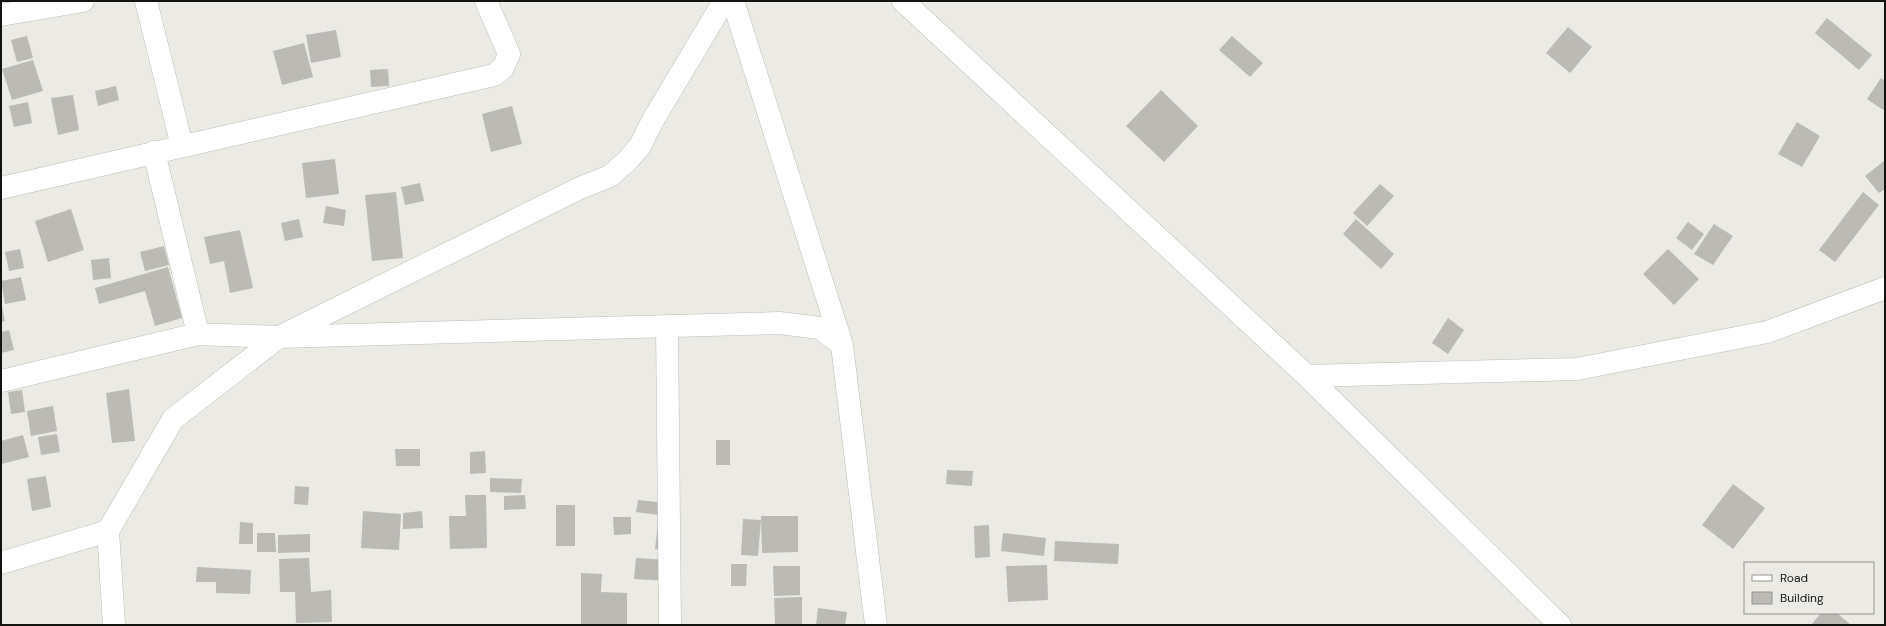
<svg xmlns="http://www.w3.org/2000/svg" width="1886" height="626" font-family="'DM Sans',sans-serif">
  <style>
    .building { fill: #bbbab5 }
    .lines { fill: none; stroke-linecap: round; stroke-linejoin: round }
    .minor-casing { stroke: #bebdb7; stroke-width: 23 }
    .minor { stroke: #fff; stroke-width: 22 }
  </style>
  <rect width="100%" height="100%" fill="#ebeae4"/>
  <path class="building" d="M1827,18l45,37 -13,15 -44,-37z
    M1568,27l24,20 -22,26 -24,-20z
    M336,30l5,27 -30,6 -5,-28z
    M27,36l6,22 -16,4 -6,-22z
    M1232,36l31,27 -13,14 -31,-27z
    M304,43l9,34 -31,8 -9,-34z
    M33,60l10,31 -31,9 -10,-31z
    M388,69l1,17 -18,1 -1,-17z
    M1881,78l4,3v27l-2,2 -16,-11z
    M116,86l3,14 -21,6 -3,-15z
    M1161,90l37,36 -34,36 -38,-36z
    M73,95l6,35 -21,5 -7,-37z
    M28,102l4,21 -18,4 -5,-21z
    M512,106l10,38 -31,8 -9,-38z
    M1797,122l23,14 -18,31 -24,-13z
    M335,159l4,35 -33,4 -4,-35z
    M1885,160v29l-6,4 -14,-17z
    M420,183l4,18 -19,4 -4,-18z
    M1380,184l14,12 -27,30 -14,-13z
    M396,192l7,66 -31,3 -7,-66z
    M1863,192l16,13 -44,57 -16,-12z
    M326,206l20,4 -2,16 -21,-3z
    M71,209l13,41 -36,12 -13,-41z
    M299,219l4,18 -18,4 -4,-18z
    M1356,219l38,35 -13,15 -38,-35z
    M1688,222l16,12 -12,16 -16,-12z
    M1714,224l19,12 -20,29 -19,-11z
    M240,230l13,58 -23,5 -6,-32 -14,3 -6,-27z
    M164,246l5,19 -24,6 -5,-19z
    M20,249l4,19 -15,3 -4,-19z
    M1668,249l31,30 -25,26 -31,-31z
    M109,258l2,20 -18,2 -2,-20z
    M168,267l14,51 -27,8 -10,-35 -46,13 -4,-16z
    M21,277l5,23 -21,4 -4,-23z
    M1,302l4,19 -4,1z
    M1448,318l16,12 -16,24 -16,-11z
    M9,330l5,20 -13,3v-21z
    M129,389l6,52 -23,2 -6,-50z
    M22,390l3,22 -14,2 -3,-22z
    M53,406l4,25 -26,5 -4,-25z
    M57,434l3,18 -19,3 -3,-18z
    M23,435l6,22 -28,7v-23z
    M716,440h14v25h-14z
    M395,449h25v17h-24z
    M485,451l1,22 -16,1v-22z
    M947,470l26,1 -1,15 -26,-2z
    M46,476l5,31 -19,4 -5,-32z
    M490,478l32,1 -1,14 -31,-1z
    M1733,484l32,24 -32,41 -31,-24z
    M295,486l14,1 -1,18 -14,-1z
    M465,495h21l1,53 -37,1 -1,-33h17z
    M525,495l1,14 -22,1v-14z
    M638,500l38,4 -5,47 -16,-2 4,-34 -23,-3z
    M556,505h19v41h-19z
    M363,511l38,3 -2,36 -38,-2z
    M422,511l1,17 -20,1v-16z
    M761,516h37v36l-36,1z
    M613,517h18v17l-17,1z
    M743,519l18,1 -3,36 -17,-1z
    M240,522l13,1v21h-14z
    M989,525l1,32 -15,1 -1,-32z
    M257,533h18l1,19h-19z
    M1003,533l43,5 -2,18 -43,-5z
    M310,534v18l-32,1v-18z
    M1055,541l64,3 -1,20 -64,-3z
    M309,558l2,34 20,-2 1,32 -36,1 -1,-31h-15l-1,-33z
    M636,558l34,2 -2,21 -34,-2z
    M731,564h16l-1,22h-15z
    M1047,565l1,35 -40,2 -2,-36z
    M773,566h27v29l-26,1z
    M197,567l54,3 -1,24 -34,-1v-11h-20z
    M581,573l21,1 -1,18 26,1v32h-46z
    M802,597v28h-27l-1,-27z
    M818,608l29,4 -2,13h-29z
    M1821,613h16l14,12h-40z"/>
  <g class="lines">
    <defs>
      <path id="minor" d="M146,1l36,145
        M733,1l109,344 34,280
        M903,1l404,375 253,249
        M1,15l82,-14
        M154,152l44,182
        M1,188l493,-113 9,-7 6,-14 -23,-53
        M667,326l3,299
        M1307,376l270,-7 190,-37 118,-44
        M1,381l197,-47 81,3 301,-149 30,-12 17,-15 13,-15 13,-26 71,-119
        M1,563l107,-32
        M114,625l-6,-94 65,-112 106,-82 500,-14 41,5 22,17"/>
    </defs>
    <use href="#minor" class="minor-casing"/>
    <use href="#minor" class="minor"/>
  </g>
  <rect width="1886" height="626" fill="none" stroke="#131311" stroke-width="4"/>
  <rect x="1744" y="562" width="130" height="52" fill="#ebeae4" stroke="#959490"/>
  <rect x="1752" y="575" width="20" height="6" fill="#ffffff" stroke="#959490"/>
  <text x="1780" y="582" font-size="12" fill="#131311">Road</text>
  <rect x="1752" y="592" width="20" height="12" fill="#bbbab5" stroke="#959490"/>
  <text x="1780" y="602" font-size="12" fill="#131311">Building</text>
</svg>
